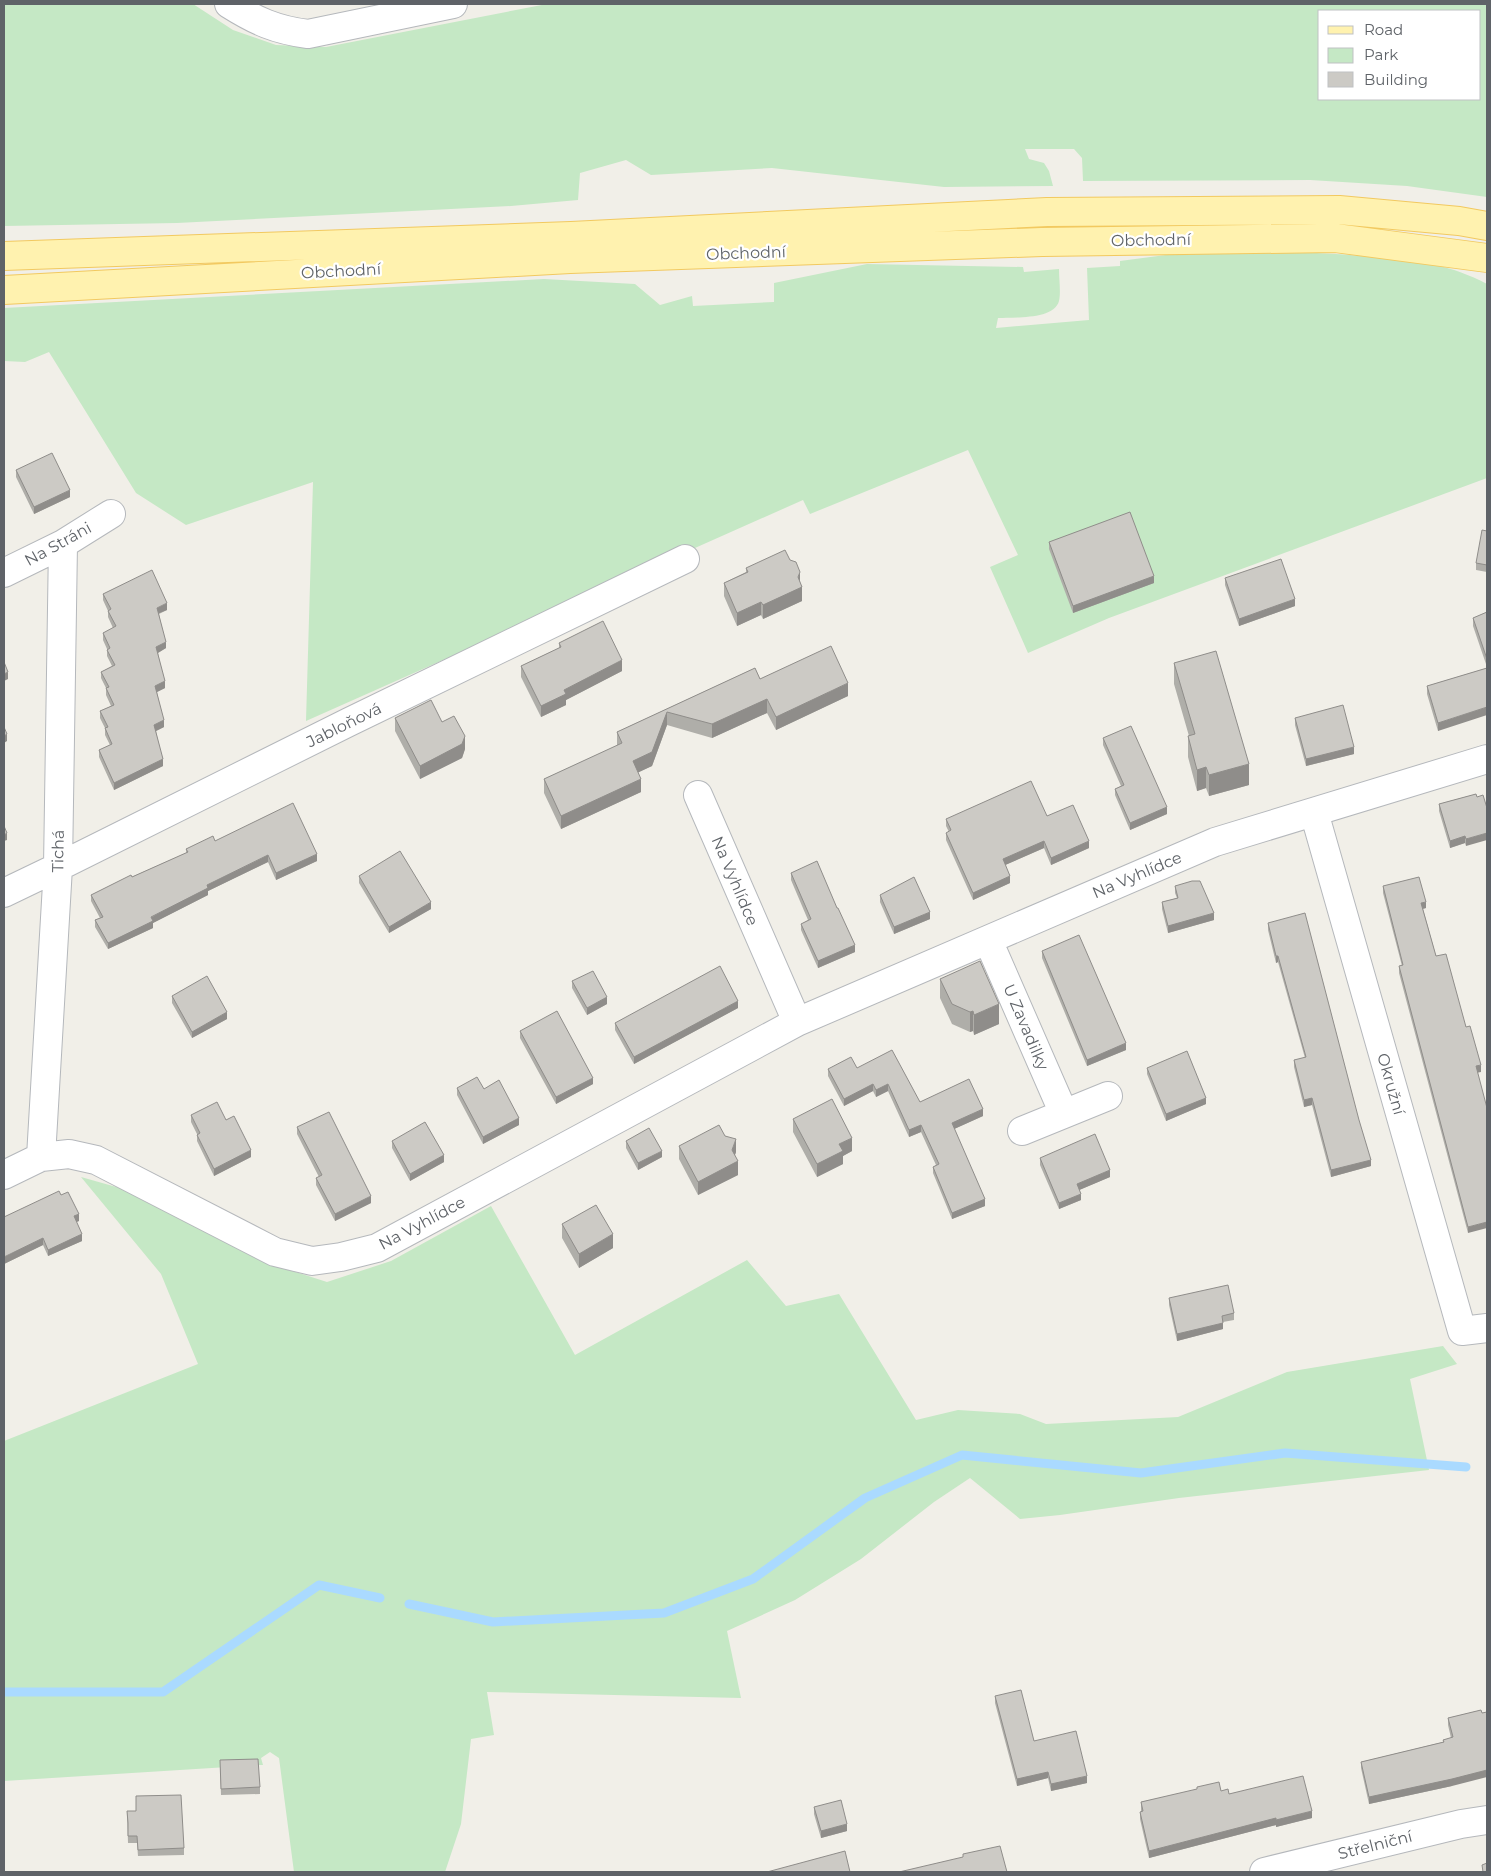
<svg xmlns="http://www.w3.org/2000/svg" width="1491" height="1876" font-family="Montserrat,sans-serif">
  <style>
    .green { fill: #c5e8c5; fill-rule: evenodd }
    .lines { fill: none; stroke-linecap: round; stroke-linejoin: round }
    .stream { stroke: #aadaff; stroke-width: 9 }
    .minor-casing { stroke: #b5b8bc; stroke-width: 30 }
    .major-casing { stroke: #f2c960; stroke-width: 30 }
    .minor { stroke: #fff; stroke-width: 28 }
    .major { stroke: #fff2af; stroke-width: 28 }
    .wall { fill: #afaea9 }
    .shaded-wall { fill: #8f8d8a }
    .building { fill: #cccac5; stroke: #8f8d8a }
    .labels { text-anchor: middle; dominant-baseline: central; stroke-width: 4.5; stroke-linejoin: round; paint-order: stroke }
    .street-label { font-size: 16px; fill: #5f6368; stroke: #fff }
  </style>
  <rect width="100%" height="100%" fill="#f1efe8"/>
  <path class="green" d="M4,4h189l40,26 43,15 50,2 221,-43h940v193l-80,-11 -97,-6 -227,1 -1,-23 -8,-9h-49l4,10 15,4 5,8 4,15 -109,1 -172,-19 -121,7 -25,-15 -46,13 -2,27 -67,6 -334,17 -173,3zM1320,11h160v88h-160z
    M1196,251c62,1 125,0 188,7 39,4 67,7 103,26v194l-378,140 -81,35 -38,-86 28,-12 -50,-105 -158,64 -7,-14 -497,221 7,-239 -127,43 -50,-32 -87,-141 -24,10 -21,-1v-53l540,-29 91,5 25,21 32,-9 1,10 81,-4v-19l93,-19 156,3 1,5 35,-3c0,10 2,23 0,32 -5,19 -45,16 -61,17l-2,10 93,-8 -2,-52 33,-2v-5z
    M81,1177l60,17 139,73 47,15 64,-21 100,-55 84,149 172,-95 39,46 53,-12 77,126 42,-10 62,4 26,10 132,-7 109,-45 156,-26 14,18 -47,15 19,91 -250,28 -119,17 -40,4 -50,-41 -36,24 -73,57 -66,41 -68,31 14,67 -254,-6 7,43 -23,4 -10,85 -16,48h-151l-15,-114 -9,-6 -9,6 2,7h-5l-254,16v-340l194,-77 -37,-90z"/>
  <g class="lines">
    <path class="stream" d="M409,1604l84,18 171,-9 89,-34 112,-81 97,-43 179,18 144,-20 181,14
      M4,1692h159l156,-107 61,13"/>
    <defs>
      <path id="minor" d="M229,4c27,17 47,26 79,30l145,-30
        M4,573l59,-29 48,-30
        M698,795l99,227
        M1314,812l148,519 25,-3
        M4,893l54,-26 291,-145 336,-163
        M988,940l76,174
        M1022,1131l86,-35
        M41,1157l17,-290 5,-323
        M4,1175l37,-18 28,-3 27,6 179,92 37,9 29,-4 36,-9 420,-226 418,-180 272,-83
        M1264,1872l197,-48 26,-4"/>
      <path id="major" d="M4,256l567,-20 476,-24 292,-2 120,11 28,5
        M4,290l566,-31 472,-17 293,-4 152,20"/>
    </defs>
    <use href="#minor" class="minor-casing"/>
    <use href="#major" class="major-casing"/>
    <use href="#minor" class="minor"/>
    <use href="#major" class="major"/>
  </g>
  <path class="wall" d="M16,470l54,27 -36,17 -18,-37z
    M1487,531v41l-11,-2v-7z
    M1049,542l105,41 -81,30 -24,-64z
    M746,568l54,14 2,19 -39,18 -2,-4 -24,11 -13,-30v-13l22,-11z
    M1225,578l70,28 -56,20 -14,-41z
    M103,594l64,16 -8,4 7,34 -8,5 7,35 -8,4 7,35 -8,4 7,35 -49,24 -15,-33v-7l11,-5 -5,-10v-7l-5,-10v-7l11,-5 -5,-11v-7l-5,-10v-6l11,-6 -5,-10v-7l-4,-9v-7l10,-5 -5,-11v-6l-5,-11z
    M1487,612v55l-14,-41v-8z
    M559,643l63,28 -56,29v5l-25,12 -20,-40v-11l38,-18z
    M1174,663l75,122 -40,11 -3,-8 -9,3 -9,-34v-21h1l-15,-52z
    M755,668l5,11 88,17 -72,34 -9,-17 -55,25 -45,-13 -15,41 -14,6 3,20 -80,37 -17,-36v-14l73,-33v-14z
    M1487,668l-49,63 -11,-37v-8z
    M395,718l47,4 23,27 -3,9 -42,21 -25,-48z
    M1295,718l59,36 -48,12 -11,-41z
    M1103,738l64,76 -37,16 -15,-35v-6l6,-3 -18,-41z
    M1476,794l-10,52 -1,-3 -15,5 -11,-37v-7z
    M1047,816l42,32 -38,17 -7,-17 -39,17 5,18 -37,17 -27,-60v-7l3,-1 -3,-6v-7z
    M215,841l102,20 -41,19 -8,-18 -60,29v4l-55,28v5l-45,21 -13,-22v-7l5,-2 -9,-17v-6l95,-42v-4z
    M791,873l46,35 18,44 -37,16 -17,-38v-6l7,-4 -17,-40z
    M359,876l72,33 -42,24 -30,-50z
    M1175,886l39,34 -46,13 -6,-24v-7l15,-4 -2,-5z
    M1383,886l43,22 -3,1 13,47 30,71 15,45h-3l-10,161 -69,-260v-7h3l-19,-73z
    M880,895l50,24 -36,15 -14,-32z
    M1268,923l103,243 -40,11 -19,-72 -8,2 -10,-40v-7l11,-2 -27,-96 -2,1 -8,-33z
    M1042,951l84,99 -39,16 -45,-108z
    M940,979l59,45 -25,11 -1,-4 -3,1 -18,-8 -12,-26z
    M572,981l35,23 -20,11 -15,-27z
    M172,996l55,23 -35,19 -20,-35z
    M738,1008l-104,56 -19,-34v-7z
    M520,1031l73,53 -37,20 -36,-66z
    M857,1068l63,34 63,14 -29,13 31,77 -33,13 -19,-46v-6l3,-2 -15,-33 -12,5 -21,-46 -12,6 -3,-6 -29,15 -16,-30v-7z
    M1147,1068l59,36 -40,17 -19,-47z
    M457,1088l27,1 35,36 -36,19 -26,-49z
    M191,1115l35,5 25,37 -37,19 -17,-35v-7l-6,-12z
    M793,1119l59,32 -9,5v8l-26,13 -24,-45z
    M297,1127l74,76 -36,18 -19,-36v-7l3,-1 -22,-43z
    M725,1136l11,16 -1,3 3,20 -40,20 -19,-36v-13z
    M392,1141l52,21 -34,19 -18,-33z
    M626,1141l36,16 -24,13 -12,-22z
    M1040,1158l70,19 -31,13 2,10 -22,9 -19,-44z
    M61,1195l18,26 -3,1 6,19 -34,15 -5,-11 -39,19z
    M562,1224l51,24 -34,20 -17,-30z
    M1169,1298l65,15v7l-11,2v7l-46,12 -8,-36z
    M995,1696l39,45 53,42 -36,8 -3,-13 -31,8 -22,-83z
    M1481,1710l-29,76 -83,18 -8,-36v-6l82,-20v-2l8,-2 -3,-13v-7z
    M220,1767l40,20v7l-39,1z
    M1197,1787l24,4 8,3 83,24 -36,9v-2l-127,33 -9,-39v-7h1v-10l56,-12z
    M814,1807l33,24 -26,7 -7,-24z
    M127,1811l57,37v7l-46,1 -1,-13h-9z"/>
  <path class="shaded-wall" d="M70,490v7l-36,17v-7z
    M800,572v13l2,2v14l-39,18v-14l35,-28z
    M1154,576v7l-81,30v-7z
    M1295,599v7l-56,20v-7z
    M761,602v13l-24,11v-13z
    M167,603v7l-10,4v-6z
    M166,642v6l-10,6v-7z
    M622,660v11l-56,29v5l-25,12v-11l23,-16z
    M8,672v7l-4,2v-7z
    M165,681v7l-10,5v-7z
    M848,683v13l-72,34v-13z
    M767,699v14l-55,25v-14z
    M1487,707v8l-49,16v-8z
    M667,712v13l-15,41 -19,9v-14z
    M164,720v7l-10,5v-7z
    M7,734v7l-3,2v-7z
    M465,736v13l-3,9 -42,21v-13z
    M1354,747v7l-48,12v-7z
    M163,759v7l-49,24v-7z
    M1249,764v21l-40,11v-21z
    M1206,767v21l-9,3v-21z
    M641,779v13l-80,37v-13z
    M1167,807v7l-37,16v-7z
    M7,833v7l-3,1v-6z
    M1487,833v7l-21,6v-7z
    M1465,836v7l-15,5v-7z
    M1044,841v7l-41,18v-7z
    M1089,841v7l-38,17v-7z
    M317,854v7l-41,19v-7z
    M268,855v7l-60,29v4l-55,28v5l-45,21v-6l99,-58z
    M1010,876v7l-37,17v-7z
    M431,902v7l-42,24v-6z
    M1426,902v6l-5,1v-6z
    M930,912v7l-36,15v-7z
    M1214,913v7l-46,13v-7z
    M855,945v7l-37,16v-7z
    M1276,956h2v6l-2,1z
    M607,997v7l-20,11v-7z
    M738,1001v7l-104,56v-7z
    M999,1004v20l-25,11v-20z
    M973,1011v20l-3,1v-20z
    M227,1012v7l-35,19v-6z
    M1126,1043v7l-39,16v-6z
    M1481,1065v7l-5,1v-7z
    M593,1078v6l-37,20v-7z
    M873,1084v7l-29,15v-7z
    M888,1084v7l-12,6v-7z
    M1206,1098v6l-40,17v-7z
    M1312,1098v7l-8,2v-7z
    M983,1109v7l-31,14v-7z
    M519,1118v7l-36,19v-7z
    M921,1125v7l-12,5v-7z
    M852,1138v13l-9,5v8l-26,13v-13l22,-20z
    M736,1139v13l-4,11v-13z
    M251,1150v7l-37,19v-7z
    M662,1151v6l-24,13v-7z
    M444,1155v7l-34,19v-7z
    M1371,1160v6l-40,11v-7z
    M738,1161v14l-40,20v-13z
    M1110,1170v7l-33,14v-7z
    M1081,1194v6l-22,9v-6z
    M371,1196v7l-36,18v-7z
    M985,1199v7l-33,13v-6z
    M79,1214v7l-5,2v-7z
    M1487,1222v6l-19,5v-6z
    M82,1234v7l-34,15v-6z
    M613,1234v14l-34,20v-14z
    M43,1238v7l-39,19v-7z
    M1223,1323v6l-46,12v-7z
    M1487,1770v7l-35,9 -83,18v-7z
    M1048,1772v6l-31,8v-7z
    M1087,1776v7l-36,8v-7z
    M1312,1811v7l-36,9v-7z
    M1276,1818v7l-127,33v-7z
    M847,1824v7l-26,7v-7z"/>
  <path class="building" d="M52,453l18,37 -36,17 -18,-37z
    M1130,512l24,64 -81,30 -24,-64z
    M1482,530l5,1v34l-11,-2z
    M785,550l5,10 6,2 4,10 -2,5 4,10 -39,18 -2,-3 -24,11 -13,-30 24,-11 -2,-4z
    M1281,559l14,40 -56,20 -14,-41z
    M152,570l15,33 -10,5 9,34 -10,5 9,34 -10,5 9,34 -10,5 9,34 -49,24 -15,-33 13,-6 -7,-16 3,-1 -8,-16 14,-6 -8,-17 3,-1 -8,-15 14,-7 -8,-15 3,-2 -7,-15 13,-7 -8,-15 3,-2 -8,-15z
    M1487,612v47l-14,-41z
    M603,621l19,39 -58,30 2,4 -25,12 -20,-40 40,-19 -2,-4z
    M831,646l17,37 -72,34 -9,-18 -55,25 -45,-12 -15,40 -19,9 8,18 -80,37 -17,-37 78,-36 -5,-11 138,-64 5,11z
    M1216,651l33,113 -40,11 -3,-8 -9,3 -9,-34 7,-2 -21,-71z
    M4,662l4,10 -4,2z
    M1487,668v39l-49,16 -11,-37z
    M431,700l11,22 12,-6 11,20 -3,8 -42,22 -25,-48z
    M1343,705l11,42 -48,12 -11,-41z
    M1131,726l36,81 -37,16 -15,-34 9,-4 -21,-47z
    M4,727l3,7 -3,2z
    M1031,781l16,35 26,-11 16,36 -38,17 -7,-17 -41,18 7,17 -37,17 -27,-60 5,-3 -5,-11z
    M1476,794l1,3 6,-2 4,13v25l-21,6 -1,-3 -15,5 -11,-37z
    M293,803l24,51 -41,19 -8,-18 -61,30 1,3 -57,29 2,4 -45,22 -13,-23 8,-3 -12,-22 40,-20 1,2 56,-25 -2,-3 27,-13 2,5z
    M4,826l3,7 -3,2z
    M400,851l31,51 -42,25 -30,-51z
    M817,861l20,47h1l17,37 -37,16 -17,-37 10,-5 -20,-46z
    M914,877l16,35 -36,15 -14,-32z
    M1419,877l7,25 -5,1 15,53 10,-2 20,73 4,-1 11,39 -5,1 11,42v114l-19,5 -69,-261 4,-1 -20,-79z
    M1192,881h8l14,32 -46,13 -6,-24 16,-4 -3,-12z
    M1305,913l54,207 12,40 -40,10 -19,-72 -8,2 -10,-40 12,-3 -28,-101h-2l-8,-33z
    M1079,935l47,108 -39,17 -45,-109z
    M980,961l19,43 -25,11 -1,-4 -3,1 -18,-8 -12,-25z
    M720,966l18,35 -104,56 -19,-34z
    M593,971l14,26 -20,11 -15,-27z
    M207,976l20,36 -35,20 -20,-36z
    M557,1011l36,67 -37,19 -36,-66z
    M892,1050l28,52 49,-23 14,30 -31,14 33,76 -33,14 -19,-46 6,-3 -18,-39 -12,5 -21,-46 -12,6 -3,-6 -29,15 -16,-30 23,-12 6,11z
    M1187,1051l19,47 -40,16 -19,-46z
    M477,1077l7,12 15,-9 20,38 -36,19 -26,-49z
    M832,1099l20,39 -13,6 4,7 -26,13 -24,-45z
    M217,1102l9,18 8,-4 17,34 -37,19 -17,-34 3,-2 -9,-18z
    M329,1112l42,84 -36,18 -19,-36 6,-3 -25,-48z
    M425,1122l19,33 -34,19 -18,-33z
    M719,1125l6,11 11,3 -4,11 6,11 -40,21 -19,-36z
    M649,1128l13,23 -24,12 -12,-22z
    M1095,1134l15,36 -33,14 4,10 -22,9 -19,-45z
    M59,1191l2,4 7,-3 11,22 -5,2 8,18 -34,16 -5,-12 -39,19v-40z
    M596,1205l17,29 -34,20 -17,-30z
    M1228,1285l6,28 -12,3 1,7 -46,11 -8,-36z
    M1021,1690l13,51 42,-10 11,45 -36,8 -3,-12 -31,7 -22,-83z
    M1481,1710l1,3 5,-1v58l-35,9 -83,18 -8,-35 83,-20 -1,-2 10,-3 -5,-19z
    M258,1759l2,28 -39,2 -1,-29z
    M1303,1776l9,35 -36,9v-2l-127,33 -9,-39 3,-1 -2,-9 56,-13v-2l22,-5 2,9 7,-2 1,5z
    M181,1795l3,53 -46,2 -1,-14h-9v-13l-1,-12h9v-15z
    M841,1800l6,24 -26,7 -7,-24z
    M1000,1846l7,26h-108l64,-15v-3z
    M845,1851l5,21h-83z
    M1487,1863v9h-4l-1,-7z"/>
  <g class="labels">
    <g class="street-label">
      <text transform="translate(1151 240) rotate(-1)">Obchodní</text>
      <text transform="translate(746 253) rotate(-2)">Obchodní</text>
      <text transform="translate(341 271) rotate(-3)">Obchodní</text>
      <text transform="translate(58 544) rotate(-29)">Na Stráni</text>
      <text transform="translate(344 725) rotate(-26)">Jabloňová</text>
      <text transform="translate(58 851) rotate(-89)">Tichá</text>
      <text transform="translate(1137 875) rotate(-23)">Na Vyhlídce</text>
      <text transform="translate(735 881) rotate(67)">Na Vyhlídce</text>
      <text transform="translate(1026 1027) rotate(67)">U Zavadilky</text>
      <text transform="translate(1391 1084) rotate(74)">Okružní</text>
      <text transform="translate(422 1223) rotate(-28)">Na Vyhlídce</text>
      <text transform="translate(1375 1845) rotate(-14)">Střelniční</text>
    </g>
  </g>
  <rect width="1491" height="1876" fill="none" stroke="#5f6368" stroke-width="10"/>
  <rect x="1318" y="10" width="162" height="90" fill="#ffffff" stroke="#bfc1c3"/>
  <rect x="1328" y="26" width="25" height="8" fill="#fff2af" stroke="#bfc1c3"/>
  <text x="1364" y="35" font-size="15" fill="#5f6368">Road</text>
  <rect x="1328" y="48" width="25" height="15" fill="#c5e8c5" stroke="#bfc1c3"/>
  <text x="1364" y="60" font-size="15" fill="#5f6368">Park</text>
  <rect x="1328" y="72" width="25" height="15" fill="#cccac5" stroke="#bfc1c3"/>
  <text x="1364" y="85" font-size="15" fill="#5f6368">Building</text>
</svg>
